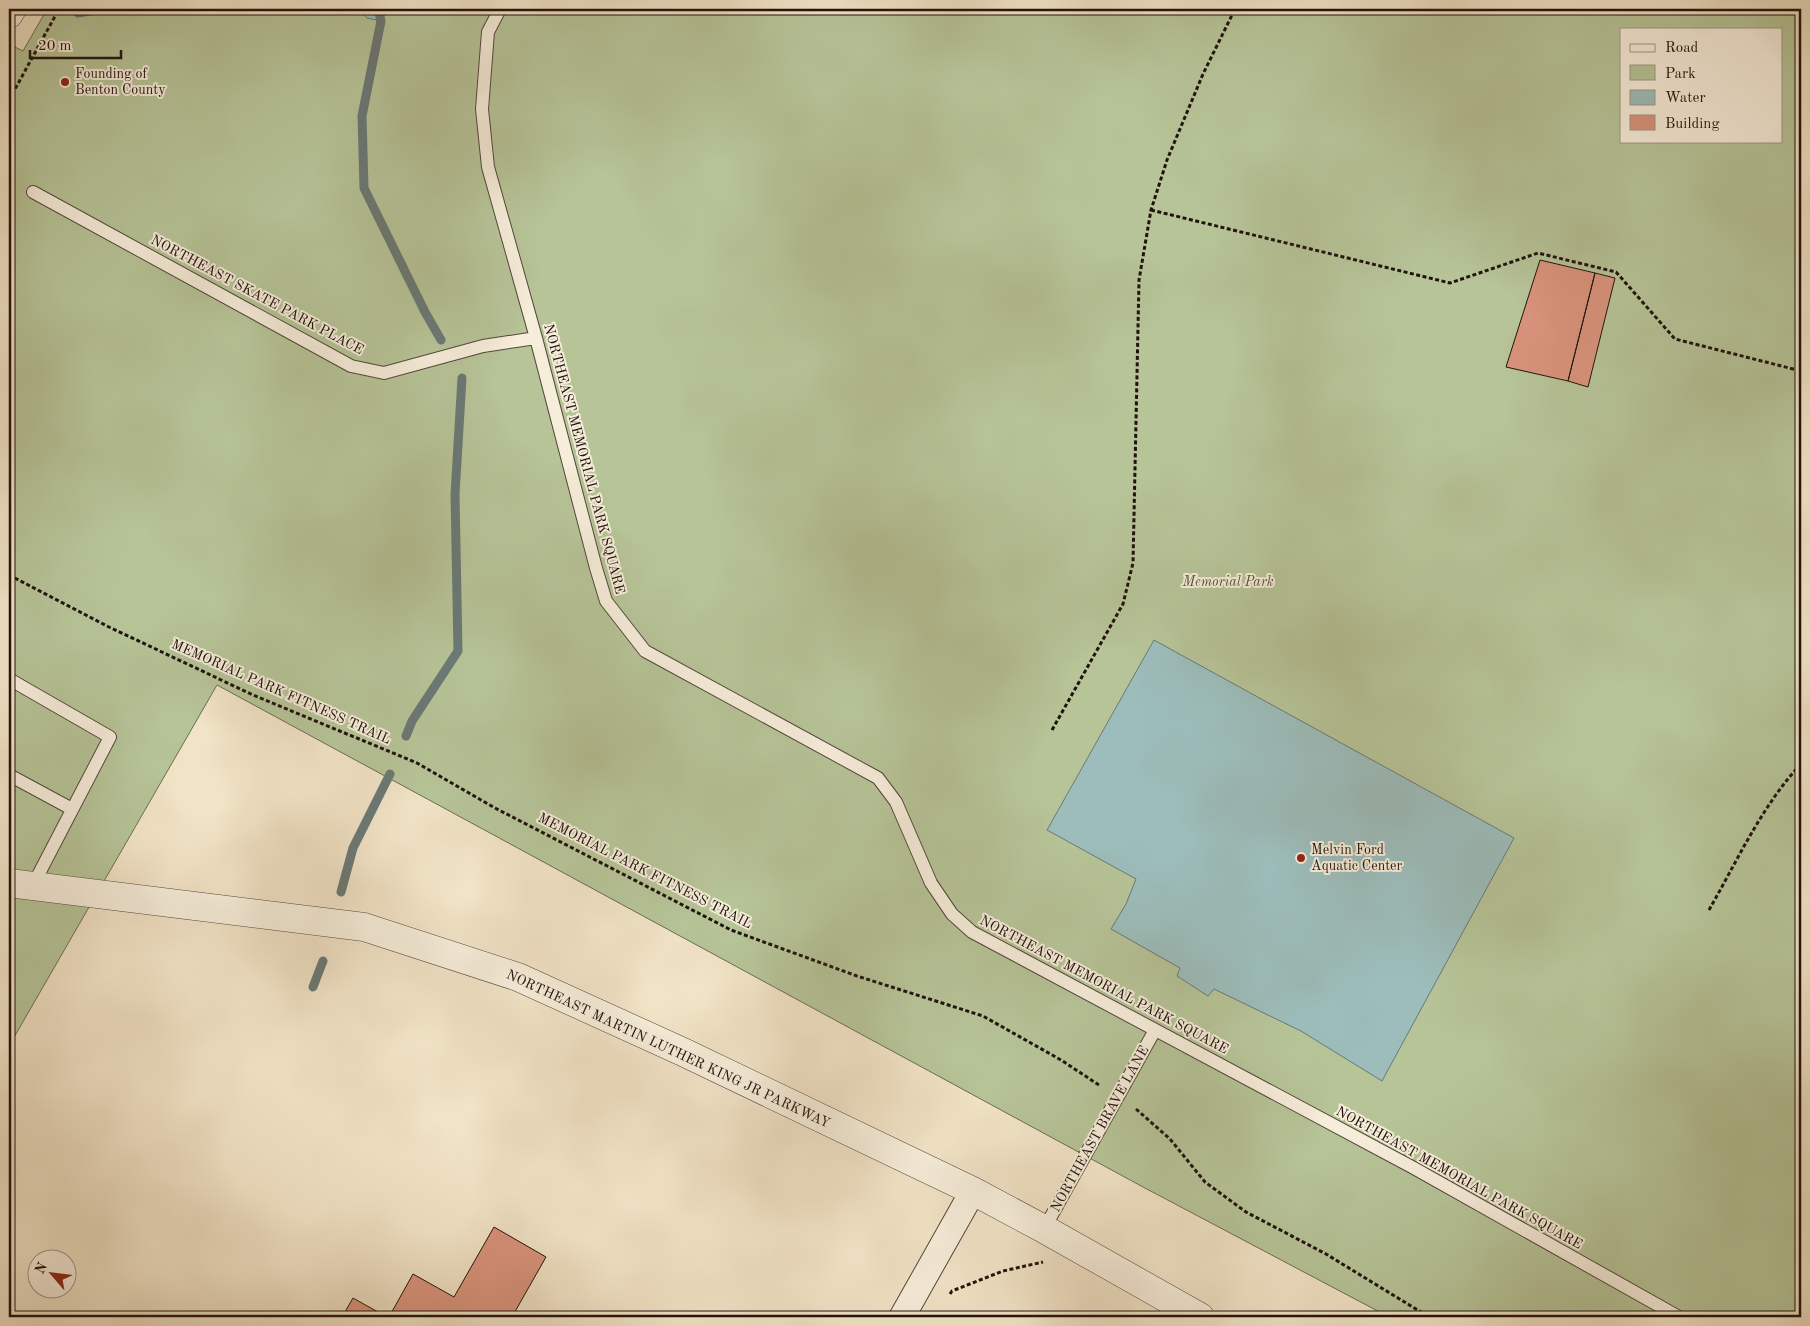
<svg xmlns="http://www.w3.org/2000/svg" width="1810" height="1326" font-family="'Old Standard TT',serif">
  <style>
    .green { fill: #b6c498; stroke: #6b6c53; fill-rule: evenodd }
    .water { fill: #9cbdbb; stroke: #6a7976 }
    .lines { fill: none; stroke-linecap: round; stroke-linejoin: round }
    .stream { stroke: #6a7976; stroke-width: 9 }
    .building { fill: #d9937c; stroke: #20130e }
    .service-casing { stroke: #54473c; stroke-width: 14 }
    .minor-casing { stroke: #54473c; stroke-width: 27 }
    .tertiary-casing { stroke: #54473c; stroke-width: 29 }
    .path { stroke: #20130e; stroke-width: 3; stroke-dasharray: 4 2.5; stroke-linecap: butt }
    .service { stroke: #f6edda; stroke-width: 12 }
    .minor { stroke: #f6edda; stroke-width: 25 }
    .tertiary { stroke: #f6edda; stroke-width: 28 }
    .poi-dot { fill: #8f2418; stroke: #f6edda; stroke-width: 2 }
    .labels { text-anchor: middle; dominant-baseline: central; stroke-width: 4; stroke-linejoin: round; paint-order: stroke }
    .poi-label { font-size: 14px; fill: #20130e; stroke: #f6edda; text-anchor: start }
    .street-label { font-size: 14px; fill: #20130e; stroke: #f6edda }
    .park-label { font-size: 14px; font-style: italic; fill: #54513e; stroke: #f6edda }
  </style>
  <rect width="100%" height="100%" fill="#f1e3c6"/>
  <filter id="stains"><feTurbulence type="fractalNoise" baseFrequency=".004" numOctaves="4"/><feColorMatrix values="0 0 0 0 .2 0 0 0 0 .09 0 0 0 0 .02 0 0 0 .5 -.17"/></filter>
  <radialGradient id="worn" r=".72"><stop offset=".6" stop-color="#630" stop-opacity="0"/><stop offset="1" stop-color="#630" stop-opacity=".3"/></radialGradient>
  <path class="green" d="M47,9h1754v1308h-412l-246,-130 -926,-502 -208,361v-1002l14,7zM1621,29h160v112h-160z"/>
  <path class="water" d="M358,9h31l-8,12 -14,-3z
    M1154,640l360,198 -132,243 -81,-50 -87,-42 -6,7 -31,-20 3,-8 -69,-39 15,-25 10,-25 -89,-49z"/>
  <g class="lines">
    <path class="stream" d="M378,9l3,12 -19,95 2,72 61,124 16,28
      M78,13l24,-4
      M406,736l6,-15 46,-70 -3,-157 7,-116
      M341,892l12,-44 37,-74
      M313,987l10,-26"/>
  </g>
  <path class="building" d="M1540,260l55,13 -27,108 -62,-14z
    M1595,273l20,5 -27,109 -20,-6z
    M494,1227l52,30 -34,60h-123l24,-43 41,23z
    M353,1298l34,19h-45z"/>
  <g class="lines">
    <defs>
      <path id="service" d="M500,9l-12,23 -6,77 6,58 48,171 60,230 10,33 39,50 233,127 18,24 35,81 21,31 20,18 440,235 267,150
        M33,192l318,174 33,7 99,-27 53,-8
        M9,679l101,58 -78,150
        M9,775l63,34
        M1044,1229l111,-199"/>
      <path id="minor" d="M902,1317l71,-126"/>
      <path id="tertiary" d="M9,14l3,-5
        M9,883l355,44 154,50 165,75 290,139 71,38 156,88"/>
    </defs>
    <use href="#service" class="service-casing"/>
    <use href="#minor" class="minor-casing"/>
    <use href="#tertiary" class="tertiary-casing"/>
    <path class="path" d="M9,100l50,-91
      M1151,210l299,73 88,-30 78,19 59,67 126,32
      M9,575l100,52 144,68 164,68 78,45 236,122 126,46 126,40 78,44 38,25
      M1052,730l71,-126 10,-41 6,-283 12,-70 16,-50 36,-86 32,-65
      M1709,910c28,-49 54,-106 92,-146
      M1136,1109l34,30 35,43 41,30 80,42 103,63
      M950,1294l2,-3 51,-20 40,-9"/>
    <use href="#service" class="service"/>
    <use href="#minor" class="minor"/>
    <use href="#tertiary" class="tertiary"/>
  </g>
  <g class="poi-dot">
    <circle cx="65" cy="82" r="5"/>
    <circle cx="1301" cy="858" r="5"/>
  </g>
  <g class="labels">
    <g class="poi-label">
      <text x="75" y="74">Founding of<tspan x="75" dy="16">Benton County</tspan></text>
      <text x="1311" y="850">Melvin Ford<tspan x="1311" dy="16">Aquatic Center</tspan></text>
    </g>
    <g class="street-label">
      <text transform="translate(257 295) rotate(28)">NORTHEAST SKATE PARK PLACE</text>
      <text transform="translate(584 459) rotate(75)">NORTHEAST MEMORIAL PARK SQUARE</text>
      <text transform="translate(281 692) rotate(24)">MEMORIAL PARK FITNESS TRAIL</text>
      <text transform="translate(645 871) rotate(27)">MEMORIAL PARK FITNESS TRAIL</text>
      <text transform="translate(1104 985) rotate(28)">NORTHEAST MEMORIAL PARK SQUARE</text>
      <text transform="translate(668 1049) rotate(25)">NORTHEAST MARTIN LUTHER KING JR PARKWAY</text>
      <text transform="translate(1100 1129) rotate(-61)">NORTHEAST BRAVE LANE</text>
      <text transform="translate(1459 1178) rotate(29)">NORTHEAST MEMORIAL PARK SQUARE</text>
    </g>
    <g class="park-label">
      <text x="1228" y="582">Memorial Park</text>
    </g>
  </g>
  <rect width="1810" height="1326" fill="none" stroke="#f1e3c6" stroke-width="30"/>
  <rect x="10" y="10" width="1790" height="1306" fill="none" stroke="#20130e" stroke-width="2.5"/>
  <rect x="15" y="15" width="1780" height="1296" fill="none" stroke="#20130e"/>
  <rect x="1620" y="28" width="162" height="115" fill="#f6edda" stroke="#a09688"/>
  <rect x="1630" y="44" width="25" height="8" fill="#f6edda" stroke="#a09688"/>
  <text x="1665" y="52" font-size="15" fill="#20130e">Road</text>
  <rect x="1630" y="65" width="25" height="15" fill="#b6c498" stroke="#a09688"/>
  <text x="1665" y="78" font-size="15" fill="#20130e">Park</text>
  <rect x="1630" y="90" width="25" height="15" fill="#9cbdbb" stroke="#a09688"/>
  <text x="1665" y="102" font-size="15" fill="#20130e">Water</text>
  <rect x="1630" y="115" width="25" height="15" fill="#d9937c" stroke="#a09688"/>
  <text x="1665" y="128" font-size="15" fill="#20130e">Building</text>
  <g transform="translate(52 1274) rotate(298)"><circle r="24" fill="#f6edda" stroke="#a09688"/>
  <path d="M0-4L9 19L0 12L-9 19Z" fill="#8f2418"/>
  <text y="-8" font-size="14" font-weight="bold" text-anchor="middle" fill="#20130e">N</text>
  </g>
  <path d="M30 50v8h91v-8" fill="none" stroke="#20130e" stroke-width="2.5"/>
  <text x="38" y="50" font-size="15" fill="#20130e" stroke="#f6edda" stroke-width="4" paint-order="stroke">20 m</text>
  <rect width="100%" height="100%" filter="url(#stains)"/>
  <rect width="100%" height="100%" fill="url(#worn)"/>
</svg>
